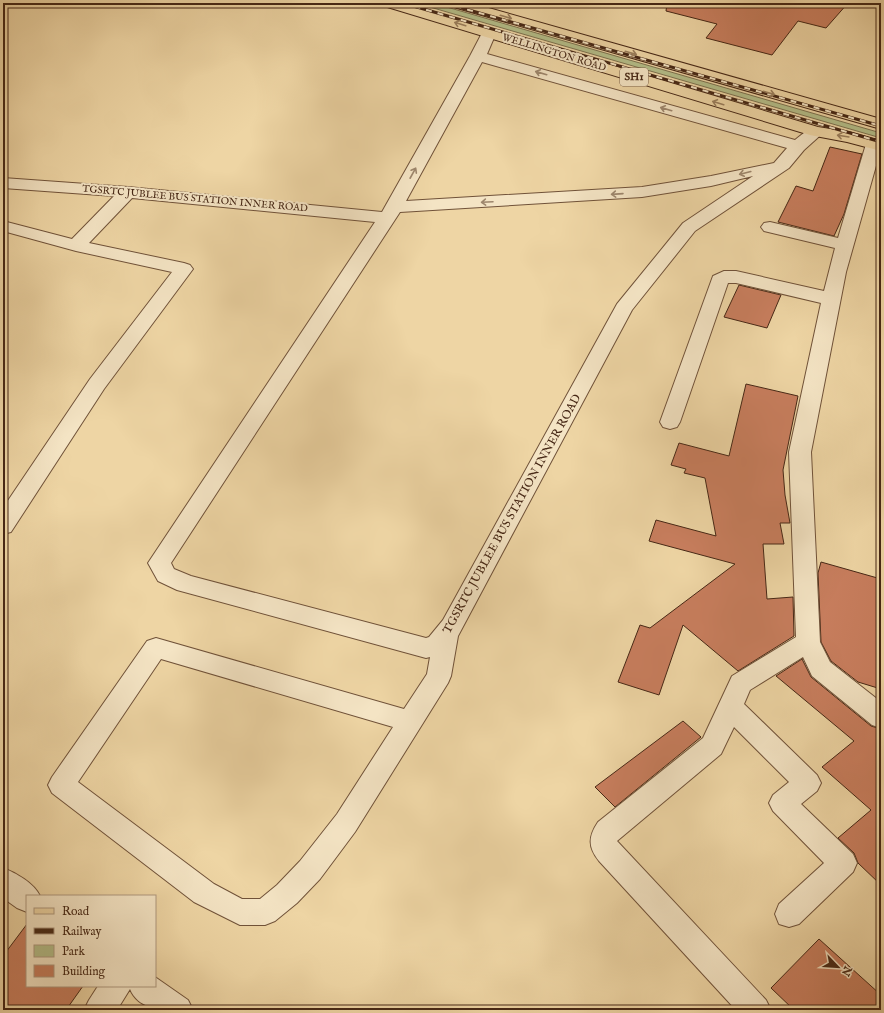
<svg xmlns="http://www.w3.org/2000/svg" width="884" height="1013" font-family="'IM FELL English',serif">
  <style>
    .green { fill: #b4be89; stroke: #7d724f }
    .building { fill: #c87e5e; stroke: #462715 }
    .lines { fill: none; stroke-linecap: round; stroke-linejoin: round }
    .minor-casing { stroke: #705239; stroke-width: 2 }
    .major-casing { stroke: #462715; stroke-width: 2 }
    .minor { fill: #f4e4c4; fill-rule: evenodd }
    .major { fill: #eed5a4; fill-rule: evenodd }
    .rail-casing { stroke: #462715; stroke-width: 3 }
    .rail { stroke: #f4e4c4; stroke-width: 2; stroke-dasharray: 6; stroke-linecap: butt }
    .oneway { stroke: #9a7e5c }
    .oneway2 { stroke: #9d866c }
    .labels { text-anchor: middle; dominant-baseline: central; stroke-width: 4; stroke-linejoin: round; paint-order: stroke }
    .far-street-label { font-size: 10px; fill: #462715; stroke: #f4e4c4 }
    .shield { fill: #f4e4c4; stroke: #7a604a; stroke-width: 1 }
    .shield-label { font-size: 11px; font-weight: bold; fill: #462715 }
    .street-label { font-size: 12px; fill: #462715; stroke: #f4e4c4 }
  </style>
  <rect width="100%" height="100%" fill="#eed5a4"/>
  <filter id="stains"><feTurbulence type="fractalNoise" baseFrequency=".005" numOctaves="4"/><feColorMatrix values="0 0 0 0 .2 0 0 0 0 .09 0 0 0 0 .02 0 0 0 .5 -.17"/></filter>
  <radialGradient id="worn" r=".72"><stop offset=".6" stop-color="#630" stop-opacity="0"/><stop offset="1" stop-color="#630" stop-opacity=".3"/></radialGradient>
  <path class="green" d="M416,3h17l448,130v5z"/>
  <path class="building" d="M667,3h181l-22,25 -28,-7 -26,34 -66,-17 11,-14 -51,-13z
    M830,147l32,7 -18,60 -10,22 -56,-14 18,-36 17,5z
    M739,285l42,10 -14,33 -43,-11z
    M746,384l52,12 -15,74 2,25 5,28h-10l4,21h-21l4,55 26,-2 1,39 -56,35 -55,-46 -24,70 -41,-13 22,-57 10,3 85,-64 -86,-23 7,-21 60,16 -11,-58 -21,-5 2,-4 -15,-4 8,-22 50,13z
    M821,562l60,17v110l-23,-7 -27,-21 -10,-19 -3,-69z
    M802,659l9,18 60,49 10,3v156l-23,-22 -4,-10 -16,-15 33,-28 -49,-43 32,-26 -78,-65z
    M683,721l18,16 -86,70 -20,-20z
    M27,924v62h56l-17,24h-63v-54z
    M819,939l62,56v15h-87l-23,-22z"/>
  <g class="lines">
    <defs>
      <path id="minor" d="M489,29l5,1 2,3 -9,21 308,86c9,-7 15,-14 27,-11l2,3 -20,18 -15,18 -94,63 -63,79 -174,326 -7,40 -3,7 -93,149 -35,47 -23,24 -22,18 -10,4h-25l-46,-23 -142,-109 -4,-8 4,-8 95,-136 9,-3 248,71 23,-35 3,-17 -4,1 -249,-68 -19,-9 -10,-18 227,-341 -243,-24 -43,45 95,20 6,2 3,4 -89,120 -93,143 -8,2v-26l87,-129 82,-107 -96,-21 -73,-20v-10l69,18 42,-43 -111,-8v-10l125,9 254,25 88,-156 12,-23 2,-3zM482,62l305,86 -13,15 -63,13 -69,11 -236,14zM753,176l-70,47 -66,81 -174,316 -14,17 -3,1 -235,-62 -17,-7 -3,-6 229,-351 242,-15 69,-11zM161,659l232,68 -56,87 -37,47 -23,24 -17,14h-18l-28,-15 -136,-102z
        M874,139l6,2 1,7 -35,124 -35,180 9,190 10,20 51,40v26l-9,-3 -60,-49 -9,-19 -53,33 -6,14 73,71 4,8 -4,8 -16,13 52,50 4,9 -4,9 -54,52 -10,3 -10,-3 -4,-10 4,-10 45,-41 -51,-52 -4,-8 4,-8 16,-13 -55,-55 -13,27 -104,87 149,159 5,10h-35l-137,-149c-11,-14 -11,-24 -1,-39l105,-84 29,-62 64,-39 -7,-185 32,-149 -85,-20h-8l-48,139 -3,5 -7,2 -7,-2 -3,-5 53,-146 11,-5h12l88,20 11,-43 -71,-17 -3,-4 3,-4 6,-1 68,16 28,-94 2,-3z
        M3,868c13,5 31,15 37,28h-13v16l-10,-4 -14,-10z
        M155,977l33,23 5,10c-24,0 -53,3 -63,-21l-13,21h-33l5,-10 9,-14h57z"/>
      <path id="major" d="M382,3h22l414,124 31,5 32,9v10l-34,-9 -37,-7 -426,-129z
        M448,3h23l410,116v10l-431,-123z"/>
    </defs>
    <use href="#minor" class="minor-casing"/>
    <use href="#major" class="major-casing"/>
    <use href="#minor" class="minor"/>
    <use href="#major" class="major"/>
    <defs>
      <path id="rail" d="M403,3l478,139
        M444,3l437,123"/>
    </defs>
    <use href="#rail" class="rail-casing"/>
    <use href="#rail" class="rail"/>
  </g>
  <defs><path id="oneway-shaft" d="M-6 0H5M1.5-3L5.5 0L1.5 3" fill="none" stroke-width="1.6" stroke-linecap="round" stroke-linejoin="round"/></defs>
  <g class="oneway">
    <use href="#oneway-shaft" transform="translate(506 17) rotate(16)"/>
    <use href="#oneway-shaft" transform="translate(460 24) rotate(-163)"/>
    <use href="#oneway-shaft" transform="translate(631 53) rotate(16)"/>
    <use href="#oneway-shaft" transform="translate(769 93) rotate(16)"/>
    <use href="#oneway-shaft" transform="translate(718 103) rotate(-163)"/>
    <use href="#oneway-shaft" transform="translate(843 136) rotate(-171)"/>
  </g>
  <g class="oneway2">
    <use href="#oneway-shaft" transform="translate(541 73) rotate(-164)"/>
    <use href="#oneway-shaft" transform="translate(666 109) rotate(-164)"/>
    <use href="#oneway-shaft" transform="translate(413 173) rotate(-61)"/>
    <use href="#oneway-shaft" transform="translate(745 173) rotate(166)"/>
    <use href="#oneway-shaft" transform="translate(617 194) rotate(176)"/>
    <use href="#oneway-shaft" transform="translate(487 202) rotate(177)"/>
  </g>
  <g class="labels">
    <g class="far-street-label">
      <text transform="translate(554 53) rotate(17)">WELLINGTON ROAD</text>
      <text transform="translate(195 199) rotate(5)">TGSRTC JUBLEE BUS STATION INNER ROAD</text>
    </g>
    <rect class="shield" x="620" y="68" width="28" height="18" rx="3"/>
    <g class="shield-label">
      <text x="634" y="77">SH1</text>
    </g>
    <g class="street-label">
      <text transform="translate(512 514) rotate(-61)">TGSRTC JUBLEE BUS STATION INNER ROAD</text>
    </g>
  </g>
  <rect width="884" height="1013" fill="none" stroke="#eed5a4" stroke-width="16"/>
  <rect x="4" y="4" width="876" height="1005" fill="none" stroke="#462715" stroke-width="2"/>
  <rect x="8" y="8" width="868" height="997" fill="none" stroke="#462715"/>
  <rect x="26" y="895" width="130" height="92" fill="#f4e4c4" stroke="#ae987e"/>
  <rect x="34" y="908" width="20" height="6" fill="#eed5a4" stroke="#ae987e"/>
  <text x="62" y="915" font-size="12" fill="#462715">Road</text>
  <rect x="34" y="928" width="20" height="6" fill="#462715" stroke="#ae987e"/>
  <text x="62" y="935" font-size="12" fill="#462715">Railway</text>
  <rect x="34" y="945" width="20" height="12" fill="#b4be89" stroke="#ae987e"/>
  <text x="62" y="955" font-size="12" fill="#462715">Park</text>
  <rect x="34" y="965" width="20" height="12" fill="#c87e5e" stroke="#ae987e"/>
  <text x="62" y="975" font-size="12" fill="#462715">Building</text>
  <g transform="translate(838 967) rotate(115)" stroke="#f4e4c4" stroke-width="3" paint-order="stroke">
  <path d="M0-3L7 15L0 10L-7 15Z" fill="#462715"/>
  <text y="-6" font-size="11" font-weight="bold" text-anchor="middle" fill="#462715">N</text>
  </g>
  <rect width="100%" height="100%" filter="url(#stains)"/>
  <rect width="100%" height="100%" fill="url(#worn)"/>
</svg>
